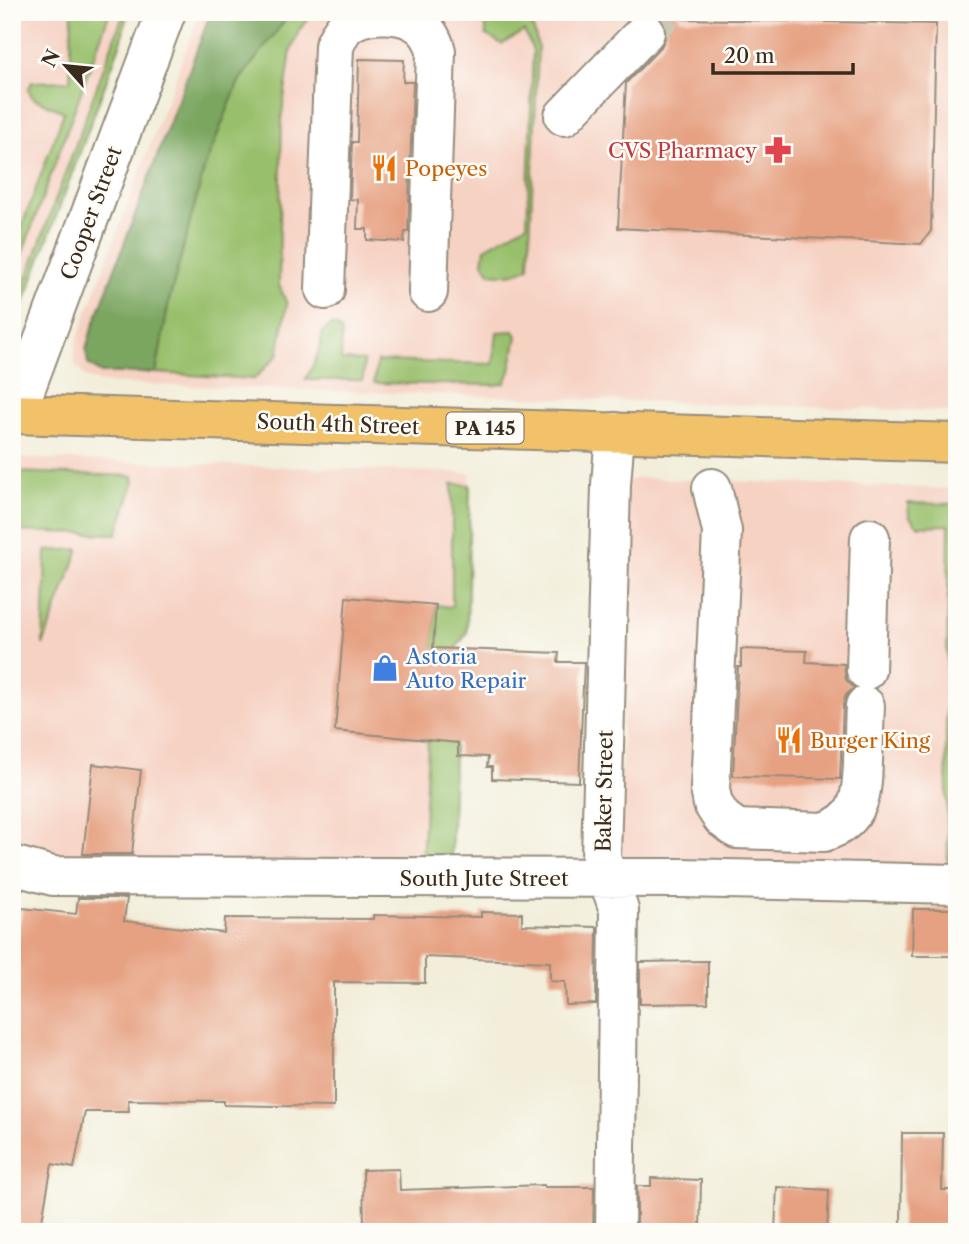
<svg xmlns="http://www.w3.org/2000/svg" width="969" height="1244" font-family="'Libre Caslon Text',serif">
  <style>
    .built { fill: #f6d2c3 }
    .green { fill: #98c06c; stroke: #6a7545; stroke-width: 2 }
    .forest { fill: #7aa660; stroke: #5a683f; stroke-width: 2 }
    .building { fill: #e6a182 }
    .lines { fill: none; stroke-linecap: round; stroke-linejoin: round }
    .minor-tunnel { stroke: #cdc7b4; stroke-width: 38; stroke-dasharray: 38 19; stroke-linecap: butt }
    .minor-casing { stroke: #968c7c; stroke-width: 42 }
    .major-casing { stroke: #968c7c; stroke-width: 42 }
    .minor { stroke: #fff; stroke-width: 38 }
    .major { stroke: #f2c26a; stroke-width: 38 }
    .labels { text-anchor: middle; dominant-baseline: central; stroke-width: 5; stroke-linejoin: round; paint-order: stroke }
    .shield { fill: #fdfcf7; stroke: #75695f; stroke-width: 2 }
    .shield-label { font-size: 19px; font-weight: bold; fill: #3b2a1e }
    .health-label { font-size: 21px; fill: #be3a42; stroke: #fdfcf7; text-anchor: end }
    .food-label { font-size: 21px; fill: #c56008; stroke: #fdfcf7; text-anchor: start }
    .street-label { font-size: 21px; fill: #3b2a1e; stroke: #fdfcf7 }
    .shop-label { font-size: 21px; fill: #366cbe; stroke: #fdfcf7; text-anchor: start }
  </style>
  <rect width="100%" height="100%" fill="#fdfcf7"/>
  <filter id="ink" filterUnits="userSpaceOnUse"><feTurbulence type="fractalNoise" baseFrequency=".0143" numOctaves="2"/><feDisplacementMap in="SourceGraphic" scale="14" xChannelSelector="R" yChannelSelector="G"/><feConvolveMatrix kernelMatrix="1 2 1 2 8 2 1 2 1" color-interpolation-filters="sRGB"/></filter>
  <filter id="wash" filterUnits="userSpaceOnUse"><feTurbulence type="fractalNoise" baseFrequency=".00686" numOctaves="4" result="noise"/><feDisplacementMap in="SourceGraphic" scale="28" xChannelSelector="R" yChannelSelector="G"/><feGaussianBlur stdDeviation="1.57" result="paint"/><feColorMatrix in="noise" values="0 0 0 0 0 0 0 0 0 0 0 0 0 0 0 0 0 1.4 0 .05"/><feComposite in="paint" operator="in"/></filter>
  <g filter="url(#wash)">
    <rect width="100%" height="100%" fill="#f2eeda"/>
    <path class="built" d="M12,12h120l-120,323z
      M200,12h757v400l-856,-29 -15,-6 -10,-10 -2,-9 2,-16z
      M12,458l458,15 -3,160 -10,14 -6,218 -161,-1 -256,-8 -22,-8z
      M638,478l319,11v375l-329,1 -6,-3 -2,-7 6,-373z"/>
    <path class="green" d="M72,12h38l-98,270v-29l52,-141 -31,-14 -5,-8 4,-8 38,-1z
      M127,12l-5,27 -110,296v-16l111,-304z
      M291,12h23l-15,18 -8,21 -9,62 -3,172 8,19 -9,51 -24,24 -98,-6 13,-72 36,-135 34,-85z
      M511,12c19,2 24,17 27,35l-9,220c-13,8 -24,8 -39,6l-7,-10 2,-15 42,-24 6,-174 -9,-19 -22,13 -16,-9 -1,-18 5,-4z
      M331,325l6,2 5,5 -1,28 23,1 -1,19h-58c10,-16 16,-30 18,-49z
      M514,331l3,5 -7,35 -5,12 -9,2 -122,-2 3,-22 116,3 4,-32z
      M12,472l121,4 1,7 -17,51 -105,-3z
      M452,484l18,1 -3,148 -10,14 -6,218 -29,-1 6,-121 -3,-3 11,-135 16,2z
      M908,503l49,1v360l-9,-1 -2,-129 3,-209 -31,1 -9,-10z
      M79,549l-36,96 3,-94z"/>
    <path class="forest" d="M211,12h80l-52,69 -34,85 -36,135 -13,72h-55l-13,-9 -2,-14 4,-15z"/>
    <g id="blocks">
      <path class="building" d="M653,12h22l6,7 255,5 -5,207 -10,13 -303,-16 8,-145 35,-36 5,-10v-12l-5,-8z
        M359,59l45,1 -1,22h10l-5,150h-3l-1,10 -37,-2v-11h-10l1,-29 -8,-1 2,-57h5z
        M346,597l90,8 -3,43 126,5 -1,9h26l-5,120 -87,-3v-12h-5l1,-10 -30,-1v-13l-123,-12z
        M741,649l66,2 -1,11 38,2 2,16 8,8 -8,7 -3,10 -3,74 -107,-3 5,-109h3z
        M93,764l48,6 -9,84h-49z
        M78,898h49l-3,23 100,12 1,-15 148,1v-4l108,2v-5l41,1v12l75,2 -1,77 -30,1 -1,-23 -15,-1v-19l-125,-5v26l-91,-1v125l-110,-2v-4l-96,-1 1,12h-44l-11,56 -22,-4 -12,68h-28v-258l10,-66 54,6z
        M913,909h44l-1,47h-44z
        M708,961v42l-68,1v-42z
        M902,1133h41l-1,57h12v42h-53z
        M399,1169l1,21 144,-5v2h50l-1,45h-229l-1,-62z
        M651,1178l50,2 -1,52h-63v-46h14z
        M777,1187l52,3 -2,42h-52z"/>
    </g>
  </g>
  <g filter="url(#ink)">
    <use href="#blocks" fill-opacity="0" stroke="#968c7c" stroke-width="2"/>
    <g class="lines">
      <path class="minor-tunnel" d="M645,32l20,-20"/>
      <defs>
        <path id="minor" d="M564,116l81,-84
          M325,290l9,-244c3,-6 7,-15 11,-19 15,-15 51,-16 69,-6 12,6 19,18 22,30l-8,241
          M16,414l150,-402
          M615,432l-4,53 -10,373 18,52 -4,322
          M712,488l10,43 -12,258 3,15 9,14 15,11 87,3c37,-12 38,-38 39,-71 1,-18 1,-37 2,-55
          M866,670l4,-132
          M12,865l41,11 627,2 277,6"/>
        <path id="major" d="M12,414l945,29"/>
      </defs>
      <use href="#minor" class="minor-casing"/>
      <use href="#major" class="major-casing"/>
      <use href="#minor" class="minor"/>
      <use href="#major" class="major"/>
    </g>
  </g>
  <defs>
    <symbol id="pharmacy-bare" viewBox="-9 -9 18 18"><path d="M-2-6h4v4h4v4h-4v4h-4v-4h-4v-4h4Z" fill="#e0444e" stroke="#fdfcf7" stroke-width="2.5" paint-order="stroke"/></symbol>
    <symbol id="restaurant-bare" viewBox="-9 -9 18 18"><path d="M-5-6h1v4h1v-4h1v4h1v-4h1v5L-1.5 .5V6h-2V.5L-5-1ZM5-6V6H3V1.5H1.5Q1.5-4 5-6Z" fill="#e8710a" stroke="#fdfcf7" stroke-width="2.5" paint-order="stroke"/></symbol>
    <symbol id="shop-bare" viewBox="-9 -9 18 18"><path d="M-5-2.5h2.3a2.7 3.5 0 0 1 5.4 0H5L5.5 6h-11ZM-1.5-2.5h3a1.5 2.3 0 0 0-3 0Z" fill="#3f7fe0" stroke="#fdfcf7" stroke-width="2.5" paint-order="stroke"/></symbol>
  </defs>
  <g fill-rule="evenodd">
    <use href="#pharmacy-bare" x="759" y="131" width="38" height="38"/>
    <use href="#restaurant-bare" x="365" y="149" width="38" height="38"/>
    <use href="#shop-bare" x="366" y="649" width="38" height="38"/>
    <use href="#restaurant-bare" x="770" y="721" width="38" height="38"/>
  </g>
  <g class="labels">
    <rect class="shield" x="446.5" y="412.5" width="77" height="31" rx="5"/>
    <g class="shield-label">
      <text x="485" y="428">PA 145</text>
    </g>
    <g class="health-label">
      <text x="757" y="150">CVS Pharmacy</text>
    </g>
    <g class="food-label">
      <text x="405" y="168">Popeyes</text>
      <text x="810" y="740">Burger King</text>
    </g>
    <g class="street-label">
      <text transform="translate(91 213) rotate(-70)">Cooper Street</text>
      <text transform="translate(338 424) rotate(2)">South 4th Street</text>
      <text transform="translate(604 791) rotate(-89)">Baker Street</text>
      <text x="484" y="878">South Jute Street</text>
    </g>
    <g class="shop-label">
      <text x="406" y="656">Astoria<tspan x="406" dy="24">Auto Repair</tspan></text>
    </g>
  </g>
  <rect width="969" height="1244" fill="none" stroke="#fdfcf7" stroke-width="42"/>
  <g transform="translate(66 66) rotate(297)" stroke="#fdfcf7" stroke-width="5" paint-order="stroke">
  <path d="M0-5L12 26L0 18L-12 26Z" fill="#3b2a1e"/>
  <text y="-10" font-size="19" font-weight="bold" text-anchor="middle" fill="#3b2a1e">N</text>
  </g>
  <path d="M713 63v10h140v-10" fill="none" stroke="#3b2a1e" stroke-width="3.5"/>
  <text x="724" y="63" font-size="21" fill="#3b2a1e" stroke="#fdfcf7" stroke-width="5" paint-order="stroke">20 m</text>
</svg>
